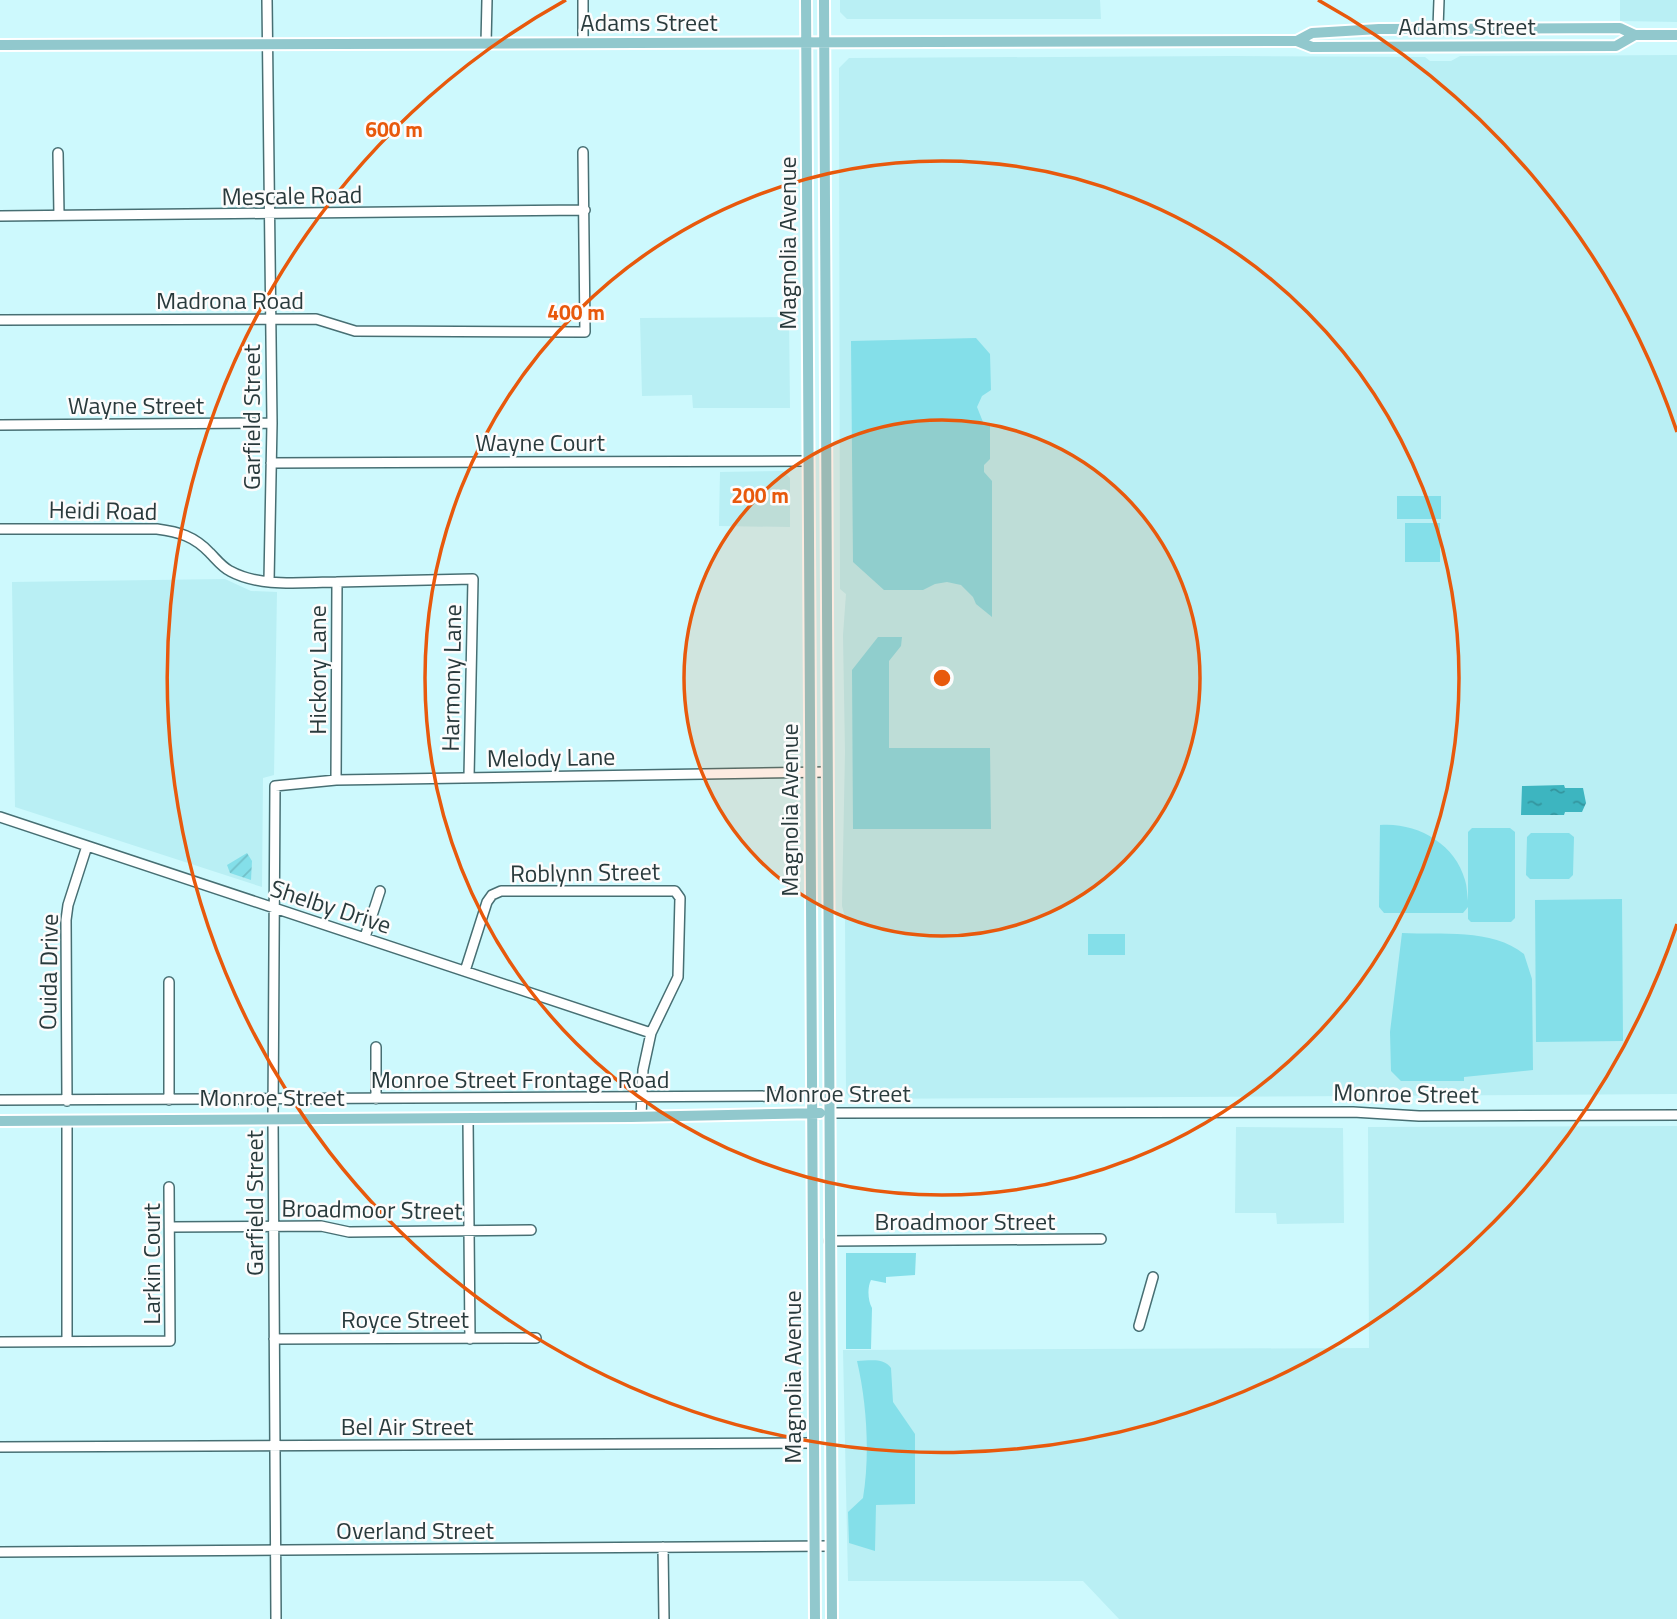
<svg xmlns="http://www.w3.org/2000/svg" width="1677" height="1619" font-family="'Titillium Web',sans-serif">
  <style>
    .built { fill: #b9eff4 }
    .grass { fill: #84dfe9 }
    .garden { fill: url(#garden-furrows) }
    .water { fill: url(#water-ripples) }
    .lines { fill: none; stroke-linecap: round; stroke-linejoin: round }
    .minor-casing { stroke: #476f73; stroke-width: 12 }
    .major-casing { stroke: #fff; stroke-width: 14 }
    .minor { stroke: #fff; stroke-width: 9 }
    .major { stroke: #91c8cd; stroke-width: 10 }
    .ring { fill: none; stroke: #e8590c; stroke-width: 3.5 }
    .labels { text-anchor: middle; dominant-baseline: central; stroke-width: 5; stroke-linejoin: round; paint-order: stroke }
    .street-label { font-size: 24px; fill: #293a3c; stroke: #fcfcfc }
    .centre { fill: #e8590c; stroke: #fcfcfc; stroke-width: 3.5 }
    .ring-label { font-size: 21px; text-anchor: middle; font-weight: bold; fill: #e8590c; stroke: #fcfcfc; stroke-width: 5; stroke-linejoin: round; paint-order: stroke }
  </style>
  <defs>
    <pattern id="garden-furrows" width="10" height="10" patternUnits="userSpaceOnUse" patternTransform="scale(1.75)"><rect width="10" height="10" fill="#84dfe9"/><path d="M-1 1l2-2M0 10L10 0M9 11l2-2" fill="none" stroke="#72c0c9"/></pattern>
    <pattern id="water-ripples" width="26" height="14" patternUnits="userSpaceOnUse" patternTransform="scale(1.75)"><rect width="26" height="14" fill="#3db5c0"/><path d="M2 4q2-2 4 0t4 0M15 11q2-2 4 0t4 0" fill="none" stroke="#33949d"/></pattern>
  </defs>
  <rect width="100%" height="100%" fill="#cdf9fd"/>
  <path class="built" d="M840,0h260l1,19h-254l-7,-7z
    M1620,0h57v22l-57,-1z
    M1677,55v1039l-826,5 -5,-6 -1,-176 -3,-11 3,-154 -2,-117 3,-41 -6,-5 -1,-521 10,-10 383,-2 193,1 5,4h21l9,-5z
    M789,317l1,91h-97l-1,-13 -50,1 -2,-78z
    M783,471l7,7v49l-71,-1 1,-54z
    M225,579l26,12 26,1 -3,183 -11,3 -1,109 -247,-80 -3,-225z
    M1677,1126v493h-558l-36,-38h-235l-5,-231 526,-2 -1,-221z
    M1236,1127l107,1 1,95 -67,1 -1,-11h-41z"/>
  <path class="grass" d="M976,338l14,16 1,36 -9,6 -5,11 6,15 7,4v33l-6,6v7l8,9v136l-16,-13 -3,-7 -12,-12 -14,-3 -12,2 -12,6h-39l-31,-28 -2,-221z
    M1397,496h44v23h-44z
    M1405,523h35v39h-35z
    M878,637h24l-1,9 -12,15v87h101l1,81h-138l-1,-159z
    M1380,825c36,-3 75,18 85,55 2,6 2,14 3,21v-69l4,-4h38l5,4v86l-4,4h-40l-3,-3v-12l-5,6h-79l-5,-6z
    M1531,833h38l5,4 -1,38 -4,4h-39l-4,-4 1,-38z
    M1622,899l1,142 -87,1 -1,-142z
    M1402,933c38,2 90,-5 122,21l8,25 1,91 -69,7v4h-63l-10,-10 -1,-39z
    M1088,934h37v21h-37z
    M846,1253h70l-1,22 -29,2v6l-15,-3c-4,8 -3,21 1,28l-1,41h-25z
    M857,1361c12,0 26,-4 34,7l2,34 22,32v70l-39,1 -1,46 -26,-8 -1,-31 15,-14c7,-43 4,-94 -6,-137z"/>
  <path class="garden" d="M247,853l5,8 -1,19 -21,-7 -3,-8z"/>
  <path class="water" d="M1564,785l1,3h18l3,15 -4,9h-17l-1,3h-43l1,-29z"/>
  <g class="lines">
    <defs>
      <path id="minor" d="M267,0l5,423 -3,158
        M1438,28l1,-28
        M583,43v-43
        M486,44l1,-44
        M58,153l1,62
        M0,216l585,-6
        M0,320l316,-1 39,12 230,1 -2,-180
        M0,425l272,-2
        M271,463l538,-2
        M0,529h157c22,3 37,7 53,24 6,6 12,14 20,18 31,17 73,11 107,11l-1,198
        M337,582l136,-3 -4,198
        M0,817l651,216
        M365,937l15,-46
        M465,971l22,-69 5,-7 9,-4h174l5,7 -2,79 -27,56 -8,37 -2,47
        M376,1047v52
        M0,1100l788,-4
        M169,1100v-118
        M67,1101l-1,-181 2,-15 19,-59
        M829,1113l524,-1 66,4 258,-1
        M468,1119l2,220
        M67,1120v221
        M171,1227l150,-1 28,6 182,-2
        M829,1241l272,-2
        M1139,1326l14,-49
        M274,1339l262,-1
        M0,1342l170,-1 -1,-154
        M0,1447l813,-4
        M663,1547l1,72
        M0,1552l831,-6
        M276,1619l-3,-501 2,-332 61,-6 491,-8"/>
      <path id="major" d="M806,0l9,1619
        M824,0l8,1619
        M1297,41l15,-8 67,-4 241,-1 15,7h42
        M0,45l1279,-4h18l15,6 304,-1 19,-11
        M0,1121l631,-4 189,-4"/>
    </defs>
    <use href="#minor" class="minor-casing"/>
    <use href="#major" class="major-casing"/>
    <use href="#minor" class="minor"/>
    <use href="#major" class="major"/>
  </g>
  <circle cx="942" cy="678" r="258" fill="#e8590c" fill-opacity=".12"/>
  <g class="ring">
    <circle cx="942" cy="678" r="258"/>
    <circle cx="942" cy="678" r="517"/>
    <path d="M1677 924A775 775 0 1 1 566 0M1318 0A775 775 0 0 1 1677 432"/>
  </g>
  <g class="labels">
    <g class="street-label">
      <text x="649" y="22">Adams Street</text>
      <text x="1467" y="26">Adams Street</text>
      <text transform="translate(292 195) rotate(-1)">Mescale Road</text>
      <text transform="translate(787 243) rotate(-90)">Magnolia Avenue</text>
      <text x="230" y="300">Madrona Road</text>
      <text x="136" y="405">Wayne Street</text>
      <text transform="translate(251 417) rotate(-90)">Garfield Street</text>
      <text x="540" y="442">Wayne Court</text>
      <text transform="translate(103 510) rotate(1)">Heidi Road</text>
      <text transform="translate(317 670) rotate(-90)">Hickory Lane</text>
      <text transform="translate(451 678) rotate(-89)">Harmony Lane</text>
      <text transform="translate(551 757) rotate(-1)">Melody Lane</text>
      <text transform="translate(789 810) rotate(-90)">Magnolia Avenue</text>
      <text transform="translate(585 872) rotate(-1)">Roblynn Street</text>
      <text transform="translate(331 906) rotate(18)">Shelby Drive</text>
      <text transform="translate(48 972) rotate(-89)">Ouida Drive</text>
      <text x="520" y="1079">Monroe Street Frontage Road</text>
      <text x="838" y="1093">Monroe Street</text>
      <text transform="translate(1406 1093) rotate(1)">Monroe Street</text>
      <text x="272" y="1097">Monroe Street</text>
      <text transform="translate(254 1203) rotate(-90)">Garfield Street</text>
      <text transform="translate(372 1209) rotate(1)">Broadmoor Street</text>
      <text x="965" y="1221">Broadmoor Street</text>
      <text transform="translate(151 1264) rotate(-90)">Larkin Court</text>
      <text x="405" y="1319">Royce Street</text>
      <text transform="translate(792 1377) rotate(-90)">Magnolia Avenue</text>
      <text x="407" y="1426">Bel Air Street</text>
      <text x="415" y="1530">Overland Street</text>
    </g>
  </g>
  <circle cx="942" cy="678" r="10" class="centre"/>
  <g class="ring-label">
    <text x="394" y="137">600 m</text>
    <text x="576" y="320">400 m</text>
    <text x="760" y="503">200 m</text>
  </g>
</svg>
